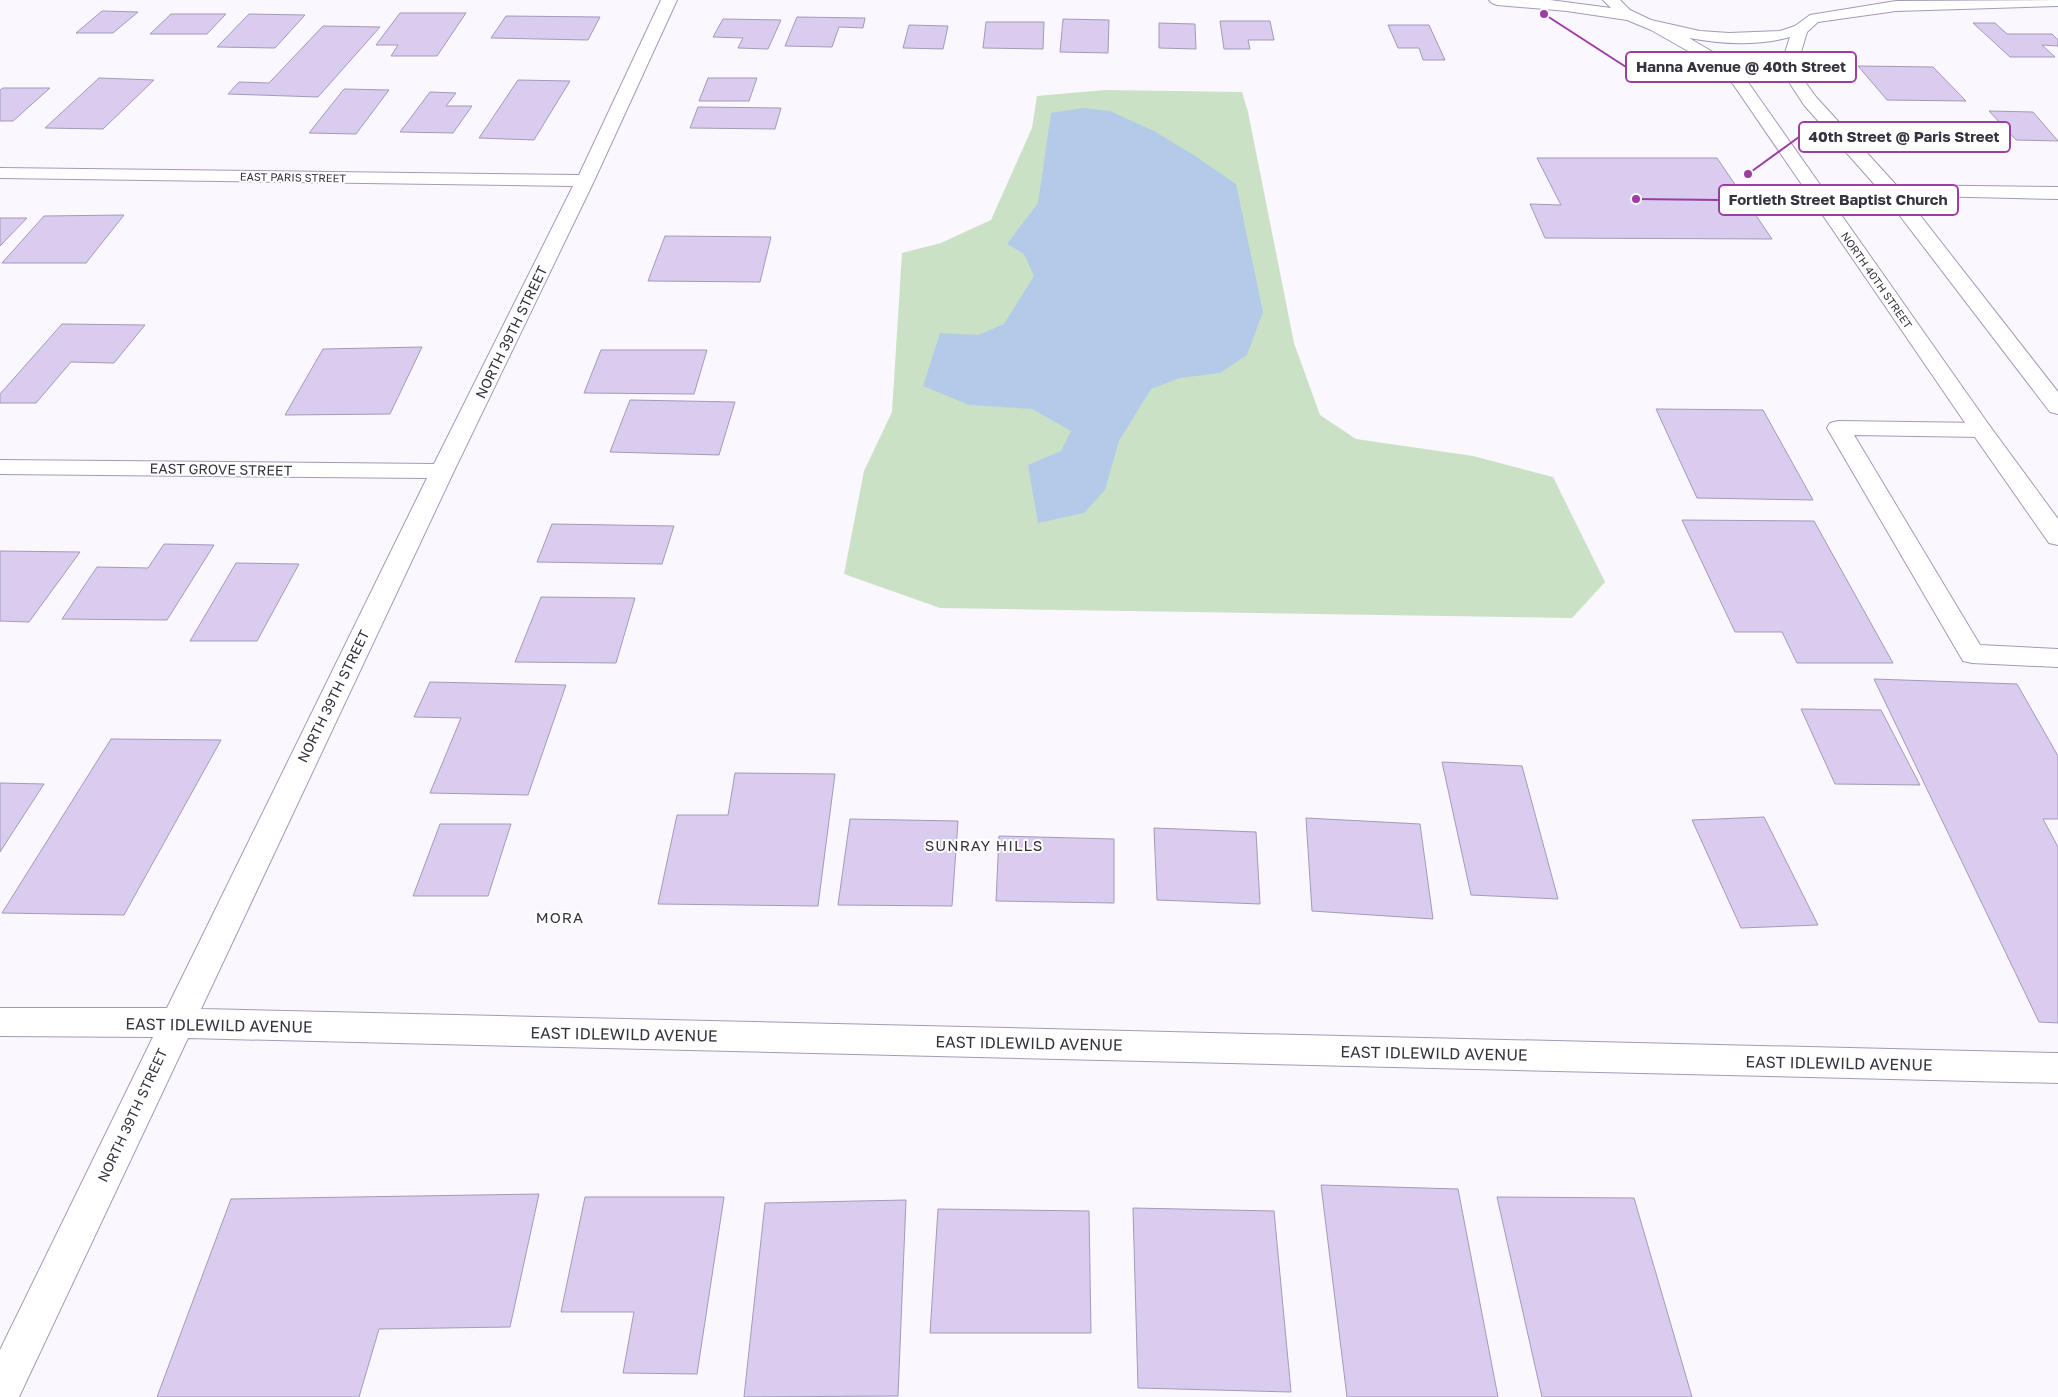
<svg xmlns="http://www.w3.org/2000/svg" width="2058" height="1397" font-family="'Golos Text',sans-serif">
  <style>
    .green { fill: #cae1c6 }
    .water { fill: #b3cbe9 }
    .building { fill: #d9ccef; stroke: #a599ba }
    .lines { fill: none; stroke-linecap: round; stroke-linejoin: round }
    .lane-casing { stroke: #a599b9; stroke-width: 2 }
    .street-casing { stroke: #a599b9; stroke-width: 2 }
    .secondary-casing { stroke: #a599b9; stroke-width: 2 }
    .lane { fill: #fff; fill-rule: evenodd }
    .street { fill: #fff; fill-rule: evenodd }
    .secondary { fill: #fff; fill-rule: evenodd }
    .labels { text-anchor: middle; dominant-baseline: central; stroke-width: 4; stroke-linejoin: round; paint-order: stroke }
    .far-street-label { font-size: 11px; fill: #37323f; stroke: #fff }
    .street-label { font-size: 14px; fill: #37323f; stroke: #fff }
    .neighbourhood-label { font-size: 15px; letter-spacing: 1px; fill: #37323f; stroke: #fff }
    .near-street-label { font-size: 16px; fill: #37323f; stroke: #fff }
    .leader { fill: none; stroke: #9e3ca3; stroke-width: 2 }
    .callout-dot { fill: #9e3ca3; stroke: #fff; stroke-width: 2 }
    .callout { fill: #fff; stroke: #9e3ca3; stroke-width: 2 }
    .callout-label { font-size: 15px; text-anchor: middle; font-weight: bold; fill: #37323f }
  </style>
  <rect width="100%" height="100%" fill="#faf7fe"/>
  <path class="green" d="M1105,90l137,2 6,20 46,231 26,72 36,24 117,17 80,21 52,105 -33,36 -632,-10 -96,-34 20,-103 28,-59 10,-159 39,-10 50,-23 41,-92 5,-32z"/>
  <path class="water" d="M1083,108l27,3 44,20 38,23 44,30 27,128 -16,43 -27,18 -40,5 -29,11 -32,52 -14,49 -21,23 -46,10 -10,-58 33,-14 10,-20 -39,-22 -63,-4 -46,-19 17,-53 38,2 26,-11 30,-48 -10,-22 -17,-10 31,-41 13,-90z"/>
  <path class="building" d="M102,11l36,1 -25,21h-37z
    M400,13h66l-29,43h-46l7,-11h-22z
    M171,14h55l-19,20h-57z
    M249,14l56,1 -30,33 -58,-1z
    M506,16l94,1 -12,23 -97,-2z
    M797,17l68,1 -2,10 -24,-1 -7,20 -47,-1z
    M723,19l58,1 -13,29 -30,-1 5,-10 -30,-1z
    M1063,19l46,1 -1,33 -48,-1z
    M1220,21h50l4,19h-26l2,9h-26z
    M986,22h58l-1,27 -60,-1z
    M1159,23l36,1 1,25 -37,-1z
    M1973,23h22l12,11h45l6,6v6l-16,-1 13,12h-45z
    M909,25l39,1 -5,23 -40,-1z
    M1388,25h41l16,35h-22l-4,-12h-21z
    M323,26l57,1 -62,70 -90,-3 11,-12 30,1z
    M1858,66l75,1 33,34 -79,-1z
    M99,78l55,2 -51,49 -58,-1z
    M708,78h49l-8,23h-50z
    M518,80l52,1 -36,59 -55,-2z
    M3,88h47l-37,33h-13v-31z
    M344,89l45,1 -33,44 -47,-1z
    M430,92l26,1 -10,13h26l-19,27 -53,-1z
    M698,107l83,1 -6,21 -85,-1z
    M1989,111l44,1 25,29 -42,-1z
    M1537,158h180l55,81 -227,-1 -15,-34 31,1z
    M124,215l-38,48h-84l42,-47z
    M0,218h27l-27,28z
    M665,236l106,1 -11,45 -112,-1z
    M62,324l83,1 -31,38 -43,-1 -35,41h-36v-9z
    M422,347l-32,67 -105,1 38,-66z
    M601,350h106l-13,44 -110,-1z
    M630,400l105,2 -16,53 -109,-3z
    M1656,409l107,1 50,90 -116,-2z
    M1682,520l132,1 79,142h-96l-15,-31h-47z
    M552,524l122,2 -12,38 -125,-2z
    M164,544l50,1 -47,75 -105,-1 35,-52 51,1z
    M0,551l80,1 -51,70 -29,-1z
    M236,563l63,1 -42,77h-67z
    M541,597l94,1 -19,65 -101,-1z
    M1874,679l143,5 41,72v63h-15l15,28v176l-19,-1z
    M430,682l136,3 -38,110 -98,-2 31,-75 -47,-1z
    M1801,709l80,1 39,75 -85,-1z
    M111,739l110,1 -97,175 -122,-2z
    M1442,762l80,4 36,133 -87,-4z
    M735,773l100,1 -17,132 -160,-2 19,-89h51z
    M0,783l44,1 -44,68z
    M1764,817l54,108 -77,3 -49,-108z
    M1306,818l114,6 13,95 -121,-8z
    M850,819l108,2 -6,85 -114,-1z
    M440,824h71l-23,72h-75z
    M1154,828l102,4 4,72 -103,-4z
    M999,836l115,3v64l-118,-2z
    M1321,1185l137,4 40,208h-151z
    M539,1194l-29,133 -131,2 -20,68h-202l74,-198z
    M585,1197h139l-27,177 -74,-1 11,-61h-73z
    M1497,1197l137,1 58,199h-150z
    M906,1200l-8,196 -154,1 21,-194z
    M1133,1208l141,3 17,181 -153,-4z
    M938,1209l151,2 2,122h-161z"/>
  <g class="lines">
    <defs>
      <path id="lane" d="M1838,421l143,2 8,2 3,5 -3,5 -8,2 -127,-2 126,210 78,4v18l-86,-4 -9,-2 -136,-233 3,-5z"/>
      <path id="street" d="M661,0h16l-83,181 -140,290 -253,538 1857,44v30l-1870,-45 -169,359h-19v-47l153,-313 -153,-1v-28h167l260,-530 -427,-4v-14l434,4 139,-278 -573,-8v-10l579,7z
        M1891,185l167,2v12l-174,-4 -2,-4 2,-4z"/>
      <path id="secondary" d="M1489,0h61l61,8 -8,-8h17l10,10 21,10 49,11 29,2 51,-2 15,-5 15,-11 86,-14 162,-1v6l-162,5 -78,11 -11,10 -9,30 7,20 11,15 82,90 160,205v22l-8,-2 -166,-217 -80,-90 -15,-23 -7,-20 8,-25c-32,9 -69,7 -101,1l34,20 22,20 244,347 69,94v26l-9,-2 -79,-113 -237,-346 -22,-20 -60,-34 -24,-10 -60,-9 -70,-6 -5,-2z"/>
    </defs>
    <use href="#lane" class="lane-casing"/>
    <use href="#street" class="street-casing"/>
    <use href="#secondary" class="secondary-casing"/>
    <use href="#lane" class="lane"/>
    <use href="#street" class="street"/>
    <use href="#secondary" class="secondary"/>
  </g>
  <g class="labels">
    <g class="far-street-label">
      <text transform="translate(293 177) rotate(1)">EAST PARIS STREET</text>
      <text transform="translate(1877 280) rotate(55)">NORTH 40TH STREET</text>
    </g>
    <g class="street-label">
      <text transform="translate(511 332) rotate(-64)">NORTH 39TH STREET</text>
      <text transform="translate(221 469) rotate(1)">EAST GROVE STREET</text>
      <text transform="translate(333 696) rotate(-64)">NORTH 39TH STREET</text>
      <text transform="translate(132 1115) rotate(-65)">NORTH 39TH STREET</text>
    </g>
    <g class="neighbourhood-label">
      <text x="984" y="845">SUNRAY HILLS</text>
      <text x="560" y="917">MORA</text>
    </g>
    <g class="near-street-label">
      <text transform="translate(219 1025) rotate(1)">EAST IDLEWILD AVENUE</text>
      <text transform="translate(624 1034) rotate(1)">EAST IDLEWILD AVENUE</text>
      <text transform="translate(1029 1043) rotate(1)">EAST IDLEWILD AVENUE</text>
      <text transform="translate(1434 1053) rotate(1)">EAST IDLEWILD AVENUE</text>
      <text transform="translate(1839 1063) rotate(1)">EAST IDLEWILD AVENUE</text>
    </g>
  </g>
  <path class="leader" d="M1544 14L1626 67M1748 174L1799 137M1636 199L1719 200"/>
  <g class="callout-dot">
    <circle cx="1544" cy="14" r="5"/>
    <circle cx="1748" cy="174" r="5"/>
    <circle cx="1636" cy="199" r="5"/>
  </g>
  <g class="callout">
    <rect x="1626" y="52" width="230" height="30" rx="5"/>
    <rect x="1799" y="122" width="211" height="30" rx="5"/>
    <rect x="1719" y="185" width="239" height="30" rx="5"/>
  </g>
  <g class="callout-label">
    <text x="1741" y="72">Hanna Avenue @ 40th Street</text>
    <text x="1904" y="142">40th Street @ Paris Street</text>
    <text x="1838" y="205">Fortieth Street Baptist Church</text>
  </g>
</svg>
